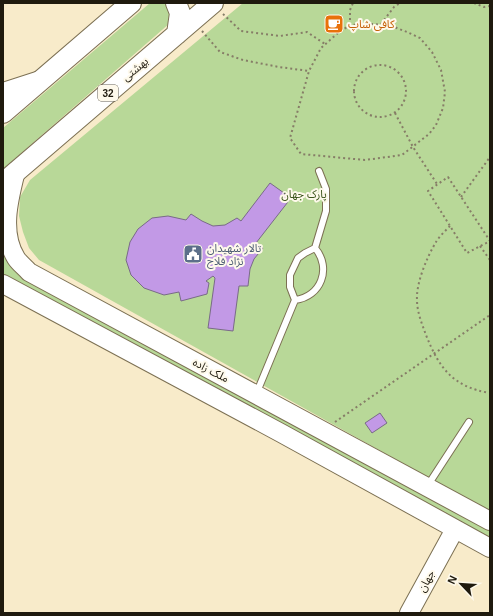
<svg xmlns="http://www.w3.org/2000/svg" width="493" height="616" font-family="Arial,'Noto Sans Arabic',sans-serif">
  <style>
    .green { fill: #b8d898 }
    .building { fill: #c299e6; stroke: #796b87 }
    .lines { fill: none; stroke-linecap: round; stroke-linejoin: round }
    .lane-casing { stroke: #7c7053; stroke-width: 8 }
    .secondary-casing { stroke: #7c7053; stroke-width: 20 }
    .primary-casing { stroke: #7c7053; stroke-width: 22 }
    .path { stroke: #867d67; stroke-width: 2; stroke-dasharray: 2 3; stroke-linecap: butt }
    .lane { stroke: #fff; stroke-width: 6 }
    .secondary { stroke: #fff; stroke-width: 18 }
    .primary { stroke: #fff; stroke-width: 20 }
    .labels { text-anchor: middle; dominant-baseline: central; stroke-width: 4; stroke-linejoin: round; paint-order: stroke }
    .shield { fill: #fef9eb; stroke: #625d50; stroke-width: 1 }
    .shield-label { font-size: 10px; font-weight: bold; fill: #1f1a0e }
    .food-label { font-size: 11px; fill: #c56008; stroke: #fef9eb; text-anchor: start }
    .street-label { font-size: 11px; fill: #1f1a0e; stroke: #fef9eb }
    .park-label { font-size: 11px; fill: #3b541b; stroke: #fef9eb }
    .service-label { font-size: 11px; fill: #4e5e75; stroke: #fef9eb; text-anchor: start }
  </style>
  <rect width="100%" height="100%" fill="#f8ebca"/>
  <path class="green" d="M150,3h21l-1,20 -167,146v-41z
    M243,3h247v509l-451,-252 -10,-12 -6,-16 -4,-16 1,-19 10,-17z
    M3,255l25,23 462,250v12l-487,-263z"/>
  <path class="building" d="M270,183l21,15 -35,45 7,5 -9,11 -4,10 -2,17h-9l-6,45 -25,-3 7,-50 -2,-2 -7,5 3,2 -2,11 -26,7 -2,-9 -15,3 -20,-7 -13,-13 -5,-15 4,-18 8,-13 14,-11 16,-2 18,4 5,-6 11,7 11,5 12,-1 12,-7 4,3z
    M380,413l7,10 -15,10 -7,-10z"/>
  <g class="lines">
    <defs>
      <path id="lane" d="M295,300l-5,-13v-12l8,-17 7,-5 10,-5
        M257,392l38,-92c26,-3 37,-32 20,-52l11,-37v-22l-7,-18
        M428,485l41,-63"/>
      <path id="secondary" d="M3,92l37,-12
        M16,171c-7,28 -16,61 0,87 3,5 9,9 13,14l461,249
        M3,284l278,149 209,115
        M409,613l46,-84"/>
      <path id="primary" d="M176,3l4,10 -3,21
        M3,113l128,-110
        M3,183l210,-180"/>
    </defs>
    <use href="#lane" class="lane-casing"/>
    <use href="#secondary" class="secondary-casing"/>
    <use href="#primary" class="primary-casing"/>
    <path class="path" d="M474,3l10,4 6,-1
      M223,14l18,17 39,5 27,-4 18,12
      M371,24l18,1 18,7 13,6 12,14 9,18 4,22 -2,16 -7,17 -7,9 -27,21 -37,5 -64,-6 -11,-16 19,-67 12,-23 17,-15 12,-8z
      M381,24l13,-17 6,-4
      M350,25v-15l3,-7
      M202,31l18,21 23,8 36,7 30,4
      M354 91a26 26 0 1 1 52 0a26 26 0 1 1-52 0Z
      M395,113l18,34 24,37
      M448,177l42,64 -23,12 -39,-62z
      M461,197l29,-40
      M450,226c-5,5 -11,11 -14,16 -9,15 -20,41 -19,58 0,12 5,24 9,35 13,33 27,52 64,58
      M480,246l10,14
      M335,422l155,-107"/>
    <use href="#lane" class="lane"/>
    <use href="#secondary" class="secondary"/>
    <use href="#primary" class="primary"/>
  </g>
  <defs>
    <symbol id="cafe-square" viewBox="-11 -11 22 22"><rect x="-9" y="-9" width="18" height="18" rx="4" fill="#e8710a" stroke="#fef9eb"/><path d="M-5.5-4.5H6V0H3Q3 3.5 0 3.5H-2.5Q-5.5 3.5-5.5 0ZM3-3.2v2h1.7v-2ZM-6 4.5H4V6H-6Z" fill="#fff"/></symbol>
    <symbol id="civic-square" viewBox="-11 -11 22 22"><rect x="-9" y="-9" width="18" height="18" rx="4" fill="#5c6f8a" stroke="#fef9eb"/><path d="M-.6-6.5H3V-4.5H.6V-3L4-1V1h2V6H-6V1h2V-1L-.6-3ZM-1.2 2.5V6h2.4V2.5Z" fill="#fff"/></symbol>
  </defs>
  <g fill-rule="evenodd">
    <use href="#cafe-square" x="323" y="13" width="22" height="22"/>
    <use href="#civic-square" x="182" y="243" width="22" height="22"/>
  </g>
  <g class="labels">
    <rect class="shield" x="98" y="85" width="20" height="16" rx="3"/>
    <g class="shield-label">
      <text x="108" y="93">32</text>
    </g>
    <g class="food-label">
      <text x="348" y="24">کافی شاپ</text>
    </g>
    <g class="street-label">
      <text transform="translate(135 69) rotate(-40)">بهشتى</text>
      <text transform="translate(211 370) rotate(28)">ملک زاده</text>
      <text transform="translate(426 581) rotate(-62)">جهان</text>
    </g>
    <g class="park-label">
      <text x="304" y="194">پارک جهان</text>
    </g>
    <g class="service-label">
      <text x="207" y="248">تالار شهیدان<tspan x="207" dy="13">نژاد فلاح</tspan></text>
    </g>
  </g>
  <rect width="493" height="616" fill="none" stroke="#1f1a0e" stroke-width="8"/>
  <g transform="translate(461 584) rotate(295)" stroke="#fef9eb" stroke-width="3" paint-order="stroke">
  <path d="M0-3L7 15L0 10L-7 15Z" fill="#1f1a0e"/>
  <text y="-6" font-size="11" font-weight="bold" text-anchor="middle" fill="#1f1a0e">N</text>
  </g>
</svg>
